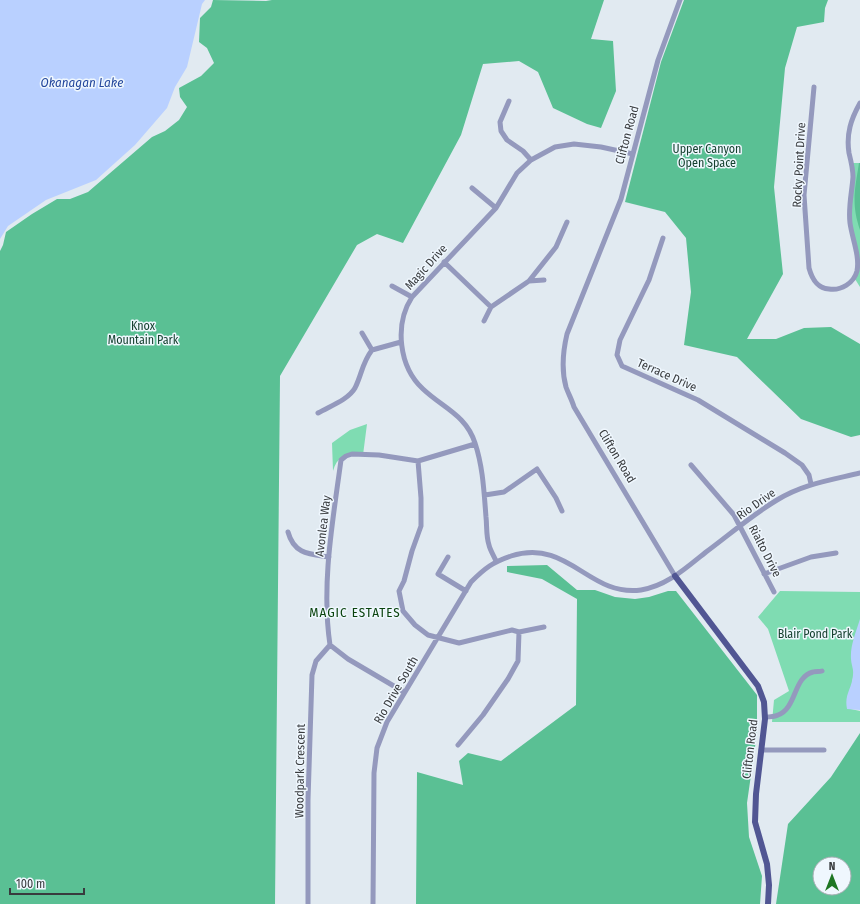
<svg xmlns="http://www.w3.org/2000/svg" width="860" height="904" font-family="'Fira Sans Condensed',sans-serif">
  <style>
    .green { fill: #7fdcb2 }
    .forest { fill: #5ac094; fill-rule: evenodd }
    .water { fill: #b9d0ff }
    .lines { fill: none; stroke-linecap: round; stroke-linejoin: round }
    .minor { stroke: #9499bd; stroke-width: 5 }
    .major { stroke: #515693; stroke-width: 6 }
    .labels { text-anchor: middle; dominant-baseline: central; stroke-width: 3; stroke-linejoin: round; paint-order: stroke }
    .street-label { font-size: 12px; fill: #383b3e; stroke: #eff7fe }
    .park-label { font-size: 12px; fill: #15412f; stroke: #eff7fe }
    .water-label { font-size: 13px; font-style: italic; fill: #24489d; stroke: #eff7fe }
    .neighbourhood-label { font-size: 13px; letter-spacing: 1px; fill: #0a430e; stroke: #eff7fe }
  </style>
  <rect width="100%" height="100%" fill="#e1eaf1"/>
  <path class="green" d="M853,163h7v124l-5,-8 4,-9 -8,-46z
    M367,424l-4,31c-15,-2 -25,-1 -30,16l-1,-28 18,-13z
    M780,591l80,1v44l-12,71 3,2 9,2v11h-88l2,-22 15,-9 -21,-62 -10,-12z"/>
  <path class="forest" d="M213,0l53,1 6,-1h332l-13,39 22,2 3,50 -15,37 -14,-4 -34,-16 -15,-36 -19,-11 -36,3 -22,71 -58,108 -26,-9 -20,11 -77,131 -5,528h-275v-653l3,-6 3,-13 26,-18 25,-15h13l18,-7 64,-55 13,-6 14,-11 8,-13 -7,-10 -1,-9 22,-12 13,-13 -7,-15 -8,-6 1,-24 11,-11z
    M684,0h144l-3,8 -1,14 -27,5 -12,41 -11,119 9,87 -36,65h29l28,-11 27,-1 29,17v91l-9,2 -50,-18 -64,-62 -53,-12 7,-53 -5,-54 -21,-26 -40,-10 36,-140z
    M859,163h1v67c-9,-26 -5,-41 -1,-67z
    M547,565l30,25h18l20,7 20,2 14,-2 19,-6h8l81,104v38l-10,70 2,34 13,39 -2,28h-344l1,-132 46,13 -4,-24 9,-8 33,8 75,-56 1,-106 -35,-20 -35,-7v-6z
    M860,733v171h-84l12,-80 43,-47zM820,864h24v24h-24z"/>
  <path class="water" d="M0,0h205l-3,4 -15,63 -12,20 -8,21 -32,37 -39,35 -50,20 -38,26 -8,13z
    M860,619v91l-13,-1c-3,-15 5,-20 6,-34 1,-5 -2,-11 -2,-16 -1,-13 5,-27 9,-40z"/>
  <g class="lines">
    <path class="minor" d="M814,87l-10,108 5,73c3,11 8,20 20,21 12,2 25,-6 28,-18 3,-15 -5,-33 -7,-48 -2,-16 2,-31 3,-46 0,-8 -2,-16 -4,-24 -3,-19 2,-34 11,-50
      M509,101l-9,21 1,9 6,9 16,11 8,9
      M472,188l24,20
      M663,238l-14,42 -29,60 -3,15 5,11 76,34 87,53 17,12 7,10 2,9
      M444,262l47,45 38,-26 27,-34 11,-25
      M529,281l15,-1
      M392,286l20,11
      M484,321l7,-14
      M362,333l10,17
      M318,413c12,-7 30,-13 37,-25 7,-14 7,-25 17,-38l29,-8
      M418,461l3,37v28l-9,25 -8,30 -5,10 4,20 12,14 13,10 31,8 53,-13 7,2 25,-5
      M691,465l43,50 40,77
      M485,495l19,-3 33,-23 19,29 6,13
      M288,532c6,22 21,22 41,25
      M448,557l-10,17 28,17
      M496,561c-2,-5 -6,-11 -7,-16 -3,-9 -2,-19 -3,-28 -2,-25 -3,-50 -11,-74 -9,-28 -32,-35 -52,-54 -24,-22 -29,-64 -11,-92l84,-89 21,-35 14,-13 24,-13 19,-3 27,3 32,7
      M764,574l47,-17 25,-4
      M675,576l-101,-169c-2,-7 -6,-14 -8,-20 -5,-18 -3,-36 1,-53l54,-135 37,-139 22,-60
      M404,692l-56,-33 -18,-14c-9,-61 3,-125 11,-185l5,-4 6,-2 27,1 39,6 57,-17
      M765,717c4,0 9,0 13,-2 19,-7 15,-38 35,-43 3,-1 6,0 9,-1
      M458,745l25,-30 25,-36 10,-18 1,-29
      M761,750h63
      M308,904v-104l4,-125 4,-14 14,-16
      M373,904l1,-131 3,-25 10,-26 84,-140c14,-14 22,-20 40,-26 58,-18 77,41 130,34 26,-4 46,-23 65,-38 23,-17 46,-37 71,-52 26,-16 54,-20 83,-27"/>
    <path class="major" d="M675,576l83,110 6,16 1,17 -9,75 -1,28 12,42 2,21 -1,19"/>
  </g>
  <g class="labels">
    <g class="street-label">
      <text transform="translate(627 135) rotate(-75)">Clifton Road</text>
      <text transform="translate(799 165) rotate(-87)">Rocky Point Drive</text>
      <text transform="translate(426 267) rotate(-48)">Magic Drive</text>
      <text transform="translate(667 375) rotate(24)">Terrace Drive</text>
      <text transform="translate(617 456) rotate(59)">Clifton Road</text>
      <text transform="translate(756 504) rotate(-35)">Rio Drive</text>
      <text transform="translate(323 526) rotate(-83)">Avonlea Way</text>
      <text transform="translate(765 551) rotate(63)">Rialto Drive</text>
      <text transform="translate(396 690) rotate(-60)">Rio Drive South</text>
      <text transform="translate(750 749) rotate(-83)">Clifton Road</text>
      <text transform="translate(300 771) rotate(-89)">Woodpark Crescent</text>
    </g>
    <g class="park-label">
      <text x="707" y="149">Upper Canyon<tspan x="707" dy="14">Open Space</tspan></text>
      <text x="143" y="326">Knox<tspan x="143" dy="14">Mountain Park</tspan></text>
      <text x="815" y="634">Blair Pond Park</text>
    </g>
    <g class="water-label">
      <text x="82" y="82">Okanagan Lake</text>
    </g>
    <g class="neighbourhood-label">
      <text x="355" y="612">MAGIC ESTATES</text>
    </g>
  </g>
  <g transform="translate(832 876)"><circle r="19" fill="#eff7fe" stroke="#a6acb1"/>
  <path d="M0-3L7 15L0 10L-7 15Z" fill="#1e7623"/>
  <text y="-6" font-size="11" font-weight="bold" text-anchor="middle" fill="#383b3e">N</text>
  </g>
  <path d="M10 888v6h74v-6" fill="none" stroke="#383b3e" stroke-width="2"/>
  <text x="16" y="888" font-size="12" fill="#383b3e" stroke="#eff7fe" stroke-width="3" paint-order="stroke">100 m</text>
</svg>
